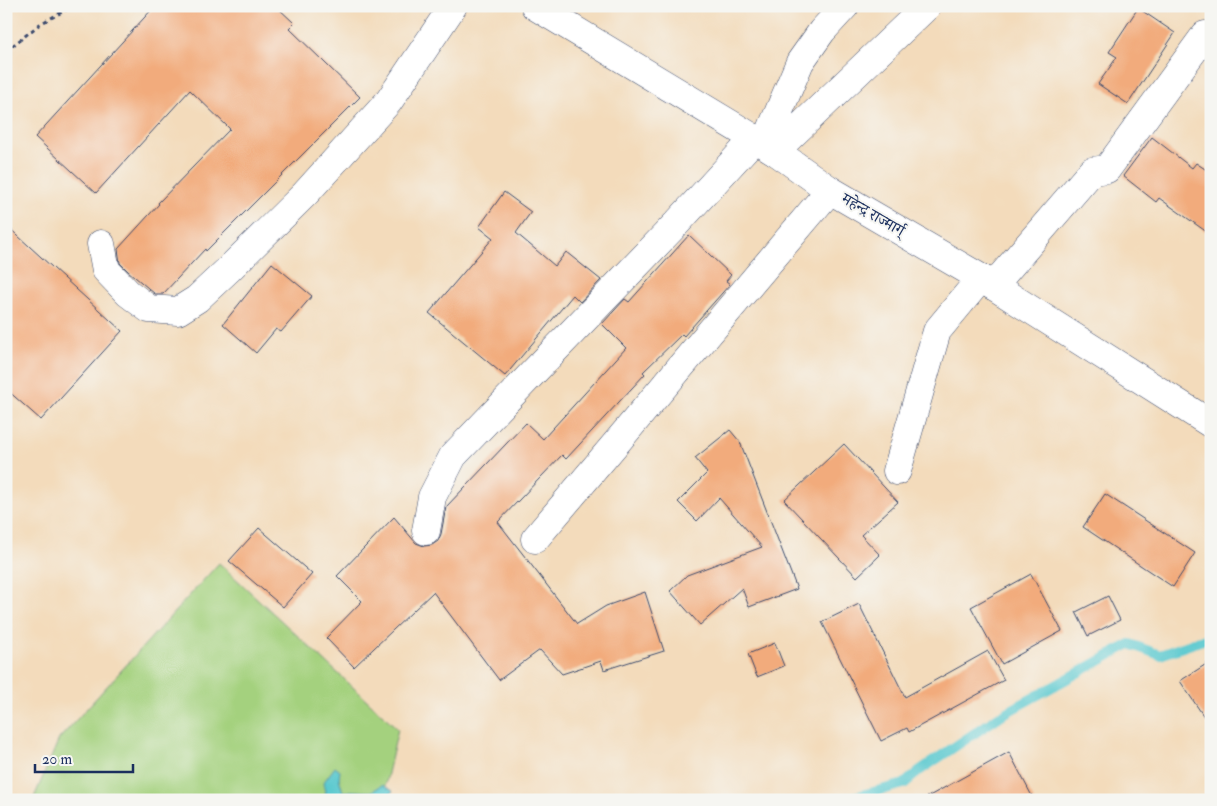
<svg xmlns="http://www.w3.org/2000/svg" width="1217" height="806" font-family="'IM FELL Double Pica','Noto Serif Devanagari',serif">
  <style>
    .green { fill: #a4d17e; stroke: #60806e }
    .water { fill: #5bc9cf; stroke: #3b7c96 }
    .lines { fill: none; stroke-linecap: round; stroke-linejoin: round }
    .stream { stroke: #5bc9cf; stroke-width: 10 }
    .building { fill: #f2ab7c }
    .minor-casing { stroke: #3b496c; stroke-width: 29 }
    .highway-casing { stroke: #3b496c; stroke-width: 29 }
    .path { stroke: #3b496c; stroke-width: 3; stroke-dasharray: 4 4; stroke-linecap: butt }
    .minor { stroke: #fff; stroke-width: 28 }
    .highway { stroke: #fff; stroke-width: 28 }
    .labels { text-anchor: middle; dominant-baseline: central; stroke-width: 4; stroke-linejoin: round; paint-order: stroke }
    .street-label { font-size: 16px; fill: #1b2f5e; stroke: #f6f6f2 }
  </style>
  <rect width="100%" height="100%" fill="#f6f6f2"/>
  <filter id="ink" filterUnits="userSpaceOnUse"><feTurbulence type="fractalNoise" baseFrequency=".02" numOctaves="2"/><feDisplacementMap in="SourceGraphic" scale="10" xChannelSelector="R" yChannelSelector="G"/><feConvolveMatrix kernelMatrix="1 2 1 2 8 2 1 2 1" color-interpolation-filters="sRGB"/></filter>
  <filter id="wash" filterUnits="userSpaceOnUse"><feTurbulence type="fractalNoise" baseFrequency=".0096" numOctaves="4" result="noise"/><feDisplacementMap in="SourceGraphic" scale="20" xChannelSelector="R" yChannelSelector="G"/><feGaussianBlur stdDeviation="1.12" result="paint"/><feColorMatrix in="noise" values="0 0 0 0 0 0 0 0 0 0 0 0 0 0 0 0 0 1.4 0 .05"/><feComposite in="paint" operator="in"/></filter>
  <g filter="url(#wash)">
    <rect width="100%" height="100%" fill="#f3dbbb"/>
    <path class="green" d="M219,563l179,166 -16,71h-349l26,-61z"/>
    <path class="water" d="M335,767l5,4 -1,7 4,14 9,-1 19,1 11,-7 11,6 -8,9h-58l-4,-17z"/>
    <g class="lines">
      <path class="stream" d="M842,800l62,-16 15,-13 81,-55 130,-72 30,11 51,-18"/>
    </g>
    <g id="blocks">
      <path class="building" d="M155,6h121l18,17 -5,5 71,69 -154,154 -1,-2 -42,45h-8l-27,-23 -8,-8 -2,-14 41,-45 -1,-1 72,-74 -40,-39 -94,103 -61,-56z
        M1138,8l37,25 -47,71 -30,-20 19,-27 -8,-5z
        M1152,137l40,31 4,-5 15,10v62l-52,-37 -3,4 -33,-26z
        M504,192l27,20 -15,21 39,33 11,-14 35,28 -21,22 -7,-7 -68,81 -76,-63 64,-75 -14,-11z
        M6,225l116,106 -81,89 -35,-31z
        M689,235l42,40 -5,6 4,3 -46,52 -2,-2 -39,38 2,2 -79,85 -4,-4 -64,67 79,102 29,-18 39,-14 19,59 -60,19 -3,-9 -39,13 -22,-24 -41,30 -66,-88 -79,75 -28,-29 36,-37 -25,-25 57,-59 22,26 8,3 8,-1 6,-4 3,-7 5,-27 80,-84 17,16 83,-91 -24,-24 23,-25 4,3z
        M272,263l40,33 -31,36 -5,-3 -20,24 -33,-29z
        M730,430l10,12 57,147 -48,18 -7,-19 -42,37 -30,-34 17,-16 75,-28 -43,-49 -22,23 -19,-19 29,-29 -12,-15z
        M844,444l54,58 -37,33 19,20 -23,22 -73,-77z
        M1105,494l90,59 -22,34 -90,-60z
        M259,528l53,46 -29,33 -54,-46z
        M1031,574l31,57 -60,33 -31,-57z
        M1108,596l12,24 -32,16 -12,-24z
        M859,604l46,93 83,-46 16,29 -95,52 -2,-4 -26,13 -59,-119z
        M775,643l9,23 -27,11 -9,-23z
        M1211,661v66l-31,-46z
        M1009,752l25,48h-112z"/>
    </g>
  </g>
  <g filter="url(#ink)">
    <use href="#blocks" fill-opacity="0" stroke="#3b496c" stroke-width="1"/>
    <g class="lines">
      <defs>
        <path id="minor" d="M765,144l35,-82 22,-31 23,-25
          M775,151l152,-145
          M101,244l5,26 22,23 21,16 29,2 19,-12 32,-30 76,-75 84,-93 64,-95
          M993,286l99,-115 15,-2 98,-134
          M897,471l40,-140 44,-53
          M426,531l6,-34 21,-41 224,-233 78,-85
          M535,539l295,-349"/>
        <path id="highway" d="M535,6l240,145 55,39 151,88 230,146"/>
      </defs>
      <use href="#minor" class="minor-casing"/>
      <use href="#highway" class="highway-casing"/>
      <path class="path" d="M6,51l34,-27 33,-18"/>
      <use href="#minor" class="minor"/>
      <use href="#highway" class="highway"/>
    </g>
  </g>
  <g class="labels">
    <g class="street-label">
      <text transform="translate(873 215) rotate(30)">महेन्द्र राज्मार्ग्</text>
    </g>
  </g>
  <rect width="1217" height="806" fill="none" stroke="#f6f6f2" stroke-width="25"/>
  <path d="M35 764v8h98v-8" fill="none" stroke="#1b2f5e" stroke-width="2.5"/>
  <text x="42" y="764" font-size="15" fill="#1b2f5e" stroke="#f6f6f2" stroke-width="4" paint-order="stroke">20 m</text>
</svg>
